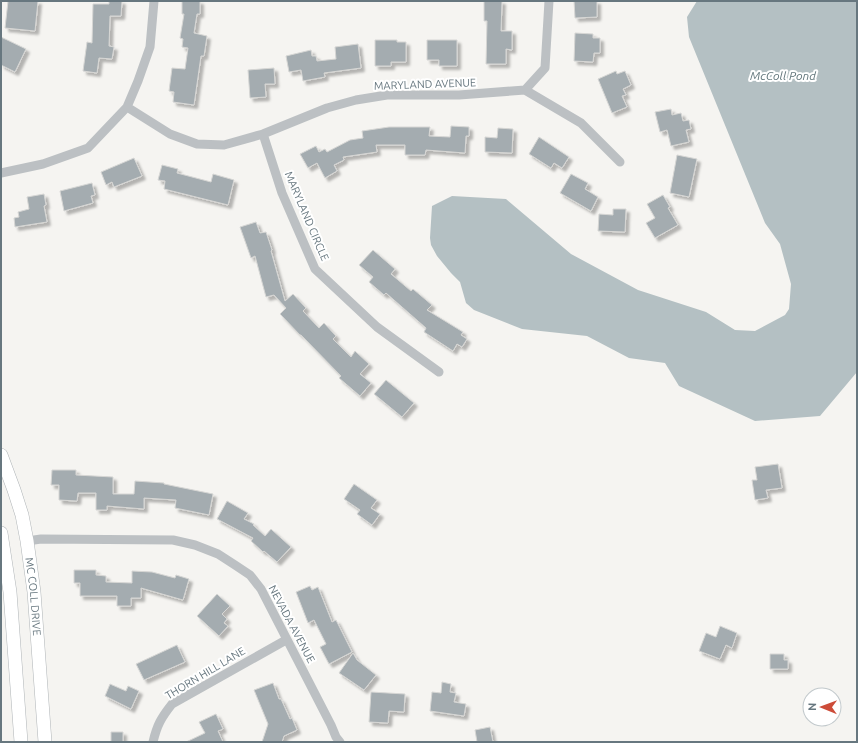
<svg xmlns="http://www.w3.org/2000/svg" width="858" height="743" font-family="Ubuntu,sans-serif">
  <style>
    .water { fill: #b4c0c3 }
    .building { fill: #a4acb0; stroke: #d6d6d4; filter: url(#shadow) }
    .lines { fill: none; stroke-linecap: round; stroke-linejoin: round }
    .secondary-casing { stroke: #afb4b7; stroke-width: 14 }
    .street { stroke: #bcc0c3; stroke-width: 9 }
    .secondary { stroke: #fff; stroke-width: 13 }
    .labels { text-anchor: middle; dominant-baseline: central; stroke-width: 4; stroke-linejoin: round; paint-order: stroke }
    .street-label { font-size: 11px; fill: #67777f; stroke: #fff }
    .water-label { font-size: 12px; font-style: italic; fill: #63777c; stroke: #fff }
  </style>
  <defs>
    <filter id="shadow"><feDropShadow dx="3.5" dy="3.5" stdDeviation="1" flood-color="#0004"/></filter>
  </defs>
  <rect width="100%" height="100%" fill="#f5f4f1"/>
  <path class="water" d="M697,1h160v371l-37,44 -65,5 -76,-35 -14,-23 -36,-5 -42,-22 -65,-7 -48,-19 -8,-7 -6,-21 -9,-9 -14,-17 -6,-11 -1,-7 2,-32 20,-10 54,3 65,55 67,36 68,22 29,18 20,1 30,-16 4,-6 2,-25 -11,-40 -15,-21 -76,-186 -2,-20z"/>
  <path class="building" d="M8,1h30l-3,30 -30,-3z
    M109,1h13l-1,15h-11l-1,30 5,1 -2,12 -13,-1 -2,15 -14,-2 4,-29 5,1 1,-39h16z
    M182,1h18v13h-3l-3,19 13,3 -3,20h-3l-7,49 -21,-3 1,-10 -5,-1 3,-23 13,1 3,-21 -6,-1 1,-8 -3,-1 4,-24h-2z
    M484,1h18l-1,30h11v19l-6,-1v15h-20l1,-43h-3z
    M574,1h23v16l-22,1z
    M575,33l18,1v4h7v15h-6l-1,9 -19,-1z
    M1,37l25,12 -11,23 -14,-7z
    M375,40h22v2h9v20h-15v4h-16z
    M427,40h30v26h-18v-6h-12z
    M358,44l3,24 -37,5 1,4 -22,4 -2,-11 -12,2 -3,-16 25,-6 1,6h4l1,5 19,-2 -1,-12z
    M274,68l1,16h-10l1,13 -16,1 -2,-28z
    M616,71l1,3 8,-3 6,14 -8,4 3,6 -4,1 5,11 -15,6 -14,-34z
    M671,109l1,6 9,-2 2,8 6,-1 2,9 -5,1 3,12 -18,4 -4,-16 -7,2 -5,-20z
    M451,126l18,1v9h-3l-1,17 -39,-3 -1,5h-20v-10h-29l1,7 -34,5 1,3 -10,5 3,6 -12,7 -8,-15 -9,5 -8,-14 16,-8 3,6 6,-3 2,3 23,-12 13,-2 -1,-7 27,-4h41l-1,9 21,1z
    M498,128l15,1 -1,24 -27,-1v-15l12,1z
    M539,137l30,20 -7,11 -8,-5 -3,5 -22,-14z
    M677,155l20,4 -8,38 -19,-4z
    M134,158l8,18 -28,11 -2,-5 -6,3 -5,-13z
    M162,165l16,4 -1,4 34,9 2,-8 21,6 -6,25 -64,-16 1,-8 -7,-1z
    M571,174l17,9 -3,6 13,8 -7,14 -31,-18z
    M92,183l3,12 -4,1 2,7 -29,8 -4,-20z
    M44,194l2,11 -2,1 3,16 -32,5 -1,-9 5,-1 -1,-5 11,-3 -2,-12z
    M663,195l7,12 -2,1 10,17 -23,13 -9,-15 9,-5 -8,-14z
    M613,209h13l-1,23 -27,-1 1,-17 14,1z
    M256,222l4,11 6,-1 6,18 -1,1 14,50 8,-7 13,14 -3,3 16,17 5,-5 12,13 -3,3 18,18 4,-6 14,13 -9,10 11,9 -11,13 -21,-18 2,-2 -40,-41h-1l-20,-21 6,-6 -12,-13 -8,2 -11,-41 -4,2 -11,-31z
    M373,250l22,19 -4,5 20,17 2,-2 19,16 -5,5 36,22 -2,3 6,4 -5,8 -5,-3 -4,7 -29,-19 2,-4 -40,-35 -2,2 -15,-13 4,-5 -14,-12z
    M386,380l28,23 -12,14 -28,-23z
    M778,464l4,24 -16,2 2,8 -13,2 -3,-20h5l-2,-13z
    M52,470h24v5l37,2v17h21l1,-13 29,2v1l49,10 -4,21 -34,-7 1,-8 -32,-2v11l-37,-3v4h-11v-17h-18l-1,8 -18,-1v-15h-8z
    M354,484l23,16 -6,8 9,6 -8,11 -15,-11 3,-4 -16,-11z
    M227,501l21,12 -4,6 10,5 -1,1 12,11 6,-7 20,18 -14,15 -13,-11 -1,1 -12,-11 2,-3 -36,-19z
    M74,570h22v5l10,1v6l26,1v-12l20,1 23,6 1,-3 13,4 -6,21 -42,-12v10h-10v8h-14v-10h-37v-13h-6z
    M310,586l2,4 6,-3 14,35 4,-2 16,32 -23,12 -9,-17 6,-3 -12,-24 -6,3 -12,-31z
    M217,594l13,12 -8,8 5,5 -3,4 4,3 -9,10 -22,-20z
    M720,626l17,7 -5,15 -6,-3 -6,14 -21,-8 7,-18 10,4z
    M177,645l8,17 -41,18 -8,-16z
    M353,653l4,7 19,15 -12,15 -25,-17z
    M770,654h14v6h4v9h-18z
    M442,682l9,2 -1,8 6,1 -2,9 12,2 -2,12 -34,-5 2,-19 9,1z
    M273,683l6,16h2l9,20 2,-1 5,12 -13,6 -2,6h-20l6,-18 -14,-34z
    M110,684l16,7 2,-5 11,5 -8,18 -26,-13z
    M371,692l34,2 -1,18 -15,-1 -1,12 -19,-1z
    M216,714l7,15 -5,2 5,11h-37l19,-9 -6,-11z
    M490,727l3,15h-16l-2,-12z
    M111,732h12v10h-12z"/>
  <g class="lines">
    <defs>
      <g id="secondary">
        <path id="s1" d="M1,455l13,35 8,25 5,26 7,51 11,150"/>
        <path d="M1,533l9,59 11,150"/>
      </g>
    </defs>
    <use href="#secondary" class="secondary-casing"/>
    <path class="street" d="M525,90l56,33 39,39
      M127,107l43,27 27,10 27,1 39,-11 64,-26 29,-8 31,-5h72l66,-5 20,-22 4,-67
      M263,134l19,59 33,76 62,58 62,45
      M1,173l42,-9 45,-16 39,-41 11,-26 12,-34 4,-46
      M27,541l14,-2 132,1 22,5 23,9 17,11 15,10 11,14 70,136 5,12 4,5
      M153,742c4,-17 8,-24 19,-38l114,-64"/>
    <use href="#secondary" class="secondary"/>
  </g>
  <g class="labels">
    <g class="street-label">
      <text transform="translate(425 84) rotate(-2)">MARYLAND AVENUE</text>
      <text transform="translate(307 216) rotate(67)">MARYLAND CIRCLE</text>
      <text stroke="none"><textPath href="#s1" startOffset="146">MC COLL DRIVE</textPath></text>
      <text transform="translate(292 624) rotate(62)">NEVADA AVENUE</text>
      <text transform="translate(205 673) rotate(-31)">THORN HILL LANE</text>
    </g>
    <g class="water-label">
      <text x="783" y="75">McColl Pond</text>
    </g>
  </g>
  <rect width="858" height="743" fill="none" stroke="#67777f" stroke-width="4"/>
  <g transform="translate(822 707) rotate(271)"><circle r="19" fill="#ffffff" stroke="#c2c9cc"/>
  <path d="M0-3L7 15L0 10L-7 15Z" fill="#cd4c39"/>
  <text y="-6" font-size="11" font-weight="bold" text-anchor="middle" fill="#67777f">N</text>
  </g>
</svg>
